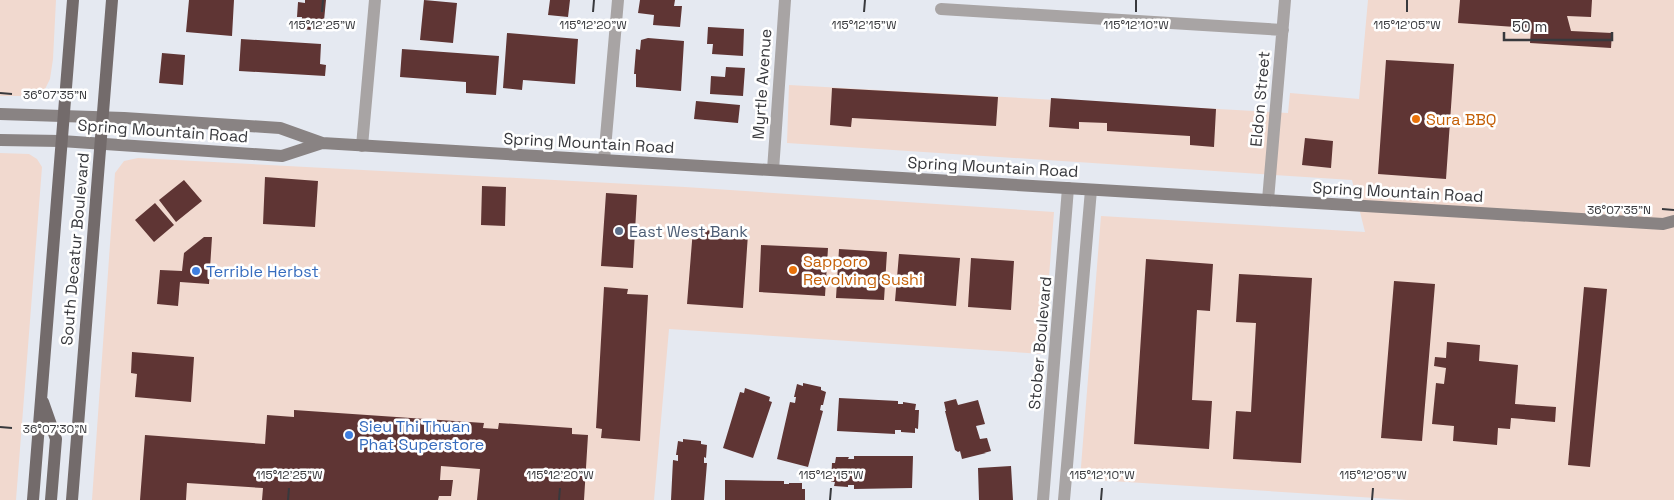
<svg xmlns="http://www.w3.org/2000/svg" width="1674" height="500" font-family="'Space Grotesk',sans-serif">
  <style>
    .commercial { fill: #f1d9cf }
    .building { fill: #5f3534 }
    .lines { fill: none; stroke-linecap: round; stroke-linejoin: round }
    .minor { stroke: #a8a4a4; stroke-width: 12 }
    .secondary { stroke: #898383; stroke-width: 12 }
    .primary { stroke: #736b6b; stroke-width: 12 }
    .ticks { fill: none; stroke: #38393d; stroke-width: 2 }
    .food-dot { fill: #e8710a; stroke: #fff; stroke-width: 2 }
    .service-dot { fill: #5c6f8a; stroke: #fff; stroke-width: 2 }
    .shop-dot { fill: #3f7fe0; stroke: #fff; stroke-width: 2 }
    .labels { text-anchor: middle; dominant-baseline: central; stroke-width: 5; stroke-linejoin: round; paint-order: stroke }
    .street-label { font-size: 16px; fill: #38393d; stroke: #fff }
    .food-label { font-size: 16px; fill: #c56008; stroke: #fff; text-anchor: start }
    .service-label { font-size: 16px; fill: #4e5e75; stroke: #fff; text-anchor: start }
    .shop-label { font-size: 16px; fill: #366cbe; stroke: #fff; text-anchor: start }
    .ticks-label { font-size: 12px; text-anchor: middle; fill: #38393d; stroke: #fff; stroke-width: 5; stroke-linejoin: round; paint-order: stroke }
  </style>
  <rect width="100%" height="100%" fill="#e5e9f1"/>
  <path class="commercial" d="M0,0h56l-3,59 -3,20 -5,10 -9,7h-36z
    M1368,0h306v500h-267l-327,-21 21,-263 264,16 -13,-52 -565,-37 2,-58 499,28 2,-20 69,6z
    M0,153l29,1 8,5 5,8 -26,333h-16z
    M138,158l547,29 369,25 -11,142 -374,-25 -15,171h-562l23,-327 9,-12z"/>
  <path class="building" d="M189,0h45l-2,36 -46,-4z
    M305,0h21l-3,31 -22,-2 1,-12h-5l1,-15 7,1z
    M424,0l33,3 -4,40 -33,-3z
    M550,0h20l-2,17 -20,-2z
    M640,0h35l-1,6h8l-2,21 -27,-2 1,-10 -16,-2z
    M1460,0h132l-1,17 -24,-1 4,15 41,2 -1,15 -81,-5 1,-15 -73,-5z
    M708,27l36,2 -1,27 -31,-2 1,-10h-6z
    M507,33l71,6 -3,45 -52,-4 -1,10 -19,-2z
    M648,38l36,3 -3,50 -45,-4v-13h-2l2,-25 4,1 1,-10z
    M241,39l80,5 -1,20 6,1 -1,11 -86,-5z
    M402,49l97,7 -3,39 -30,-2v-11l-66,-5z
    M162,53l23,2 -2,30 -24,-2z
    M1386,60l68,4 -8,115 -68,-5z
    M726,67l19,1 -2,28 -33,-2 1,-18 14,1z
    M832,88l166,9 -2,29 -144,-8 -1,9 -21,-2z
    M1051,98l165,11 -2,38 -24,-2v-9l-83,-5v-8l-28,-1v7l-30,-2z
    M696,101l44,4 -2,18 -44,-4z
    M1305,138l28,3 -2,27 -29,-3z
    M265,177l53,4 -3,46 -52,-3z
    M184,180l18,21 -26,21 -17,-22z
    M482,186l24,1 -1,39 -24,-1z
    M606,193l31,2 -4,73 -32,-2z
    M155,203l19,22 -20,17 -19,-22z
    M693,229l55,5 -5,74 -56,-4z
    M204,237h8l-3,47 -29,-2 -2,24 -21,-2 3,-34 22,1 2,-18z
    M761,245l67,3 -3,48 -66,-4z
    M839,249l48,3 -3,48 -48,-2z
    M899,254l61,4 -4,48 -61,-5z
    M971,258l43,3 -3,49 -43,-3z
    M1146,259l67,5 -3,47 -13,-1 -5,90 20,1 -3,48 -75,-5z
    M1239,274l73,4 -11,185 -68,-4 3,-48 15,1 5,-89 -20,-1z
    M1394,281l41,3 -13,157 -41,-3z
    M604,287l24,2 -1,5 21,1 -8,146 -39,-3 1,-9 -6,-1z
    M1584,287l23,2 -17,178 -22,-2z
    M1447,342l33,3 -1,16 39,4 -3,39 41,3 -1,15 -44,-4 -1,11 -12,-1 -1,17 -44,-4 1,-15 -22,-2 4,-41 8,1 2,-16 -12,-2 1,-9 11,1z
    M132,352l62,5 -3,45 -56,-5 2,-23 -6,-1z
    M803,383l18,4v3l5,2 -3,13h-2l-1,5 3,1 -15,56 -31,-8 13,-57 5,1 1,-6h-2l3,-13 6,2z
    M745,388l25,9 -1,4 3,1 -19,56 -30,-10 17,-56 4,1z
    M839,398l59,3v3h5v-2l13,2 -1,6h4l-1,19 -3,-1v5l-14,-1v-2h-6v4l-58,-3z
    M956,399l2,6 20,-5 7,24 -9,2 4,13 7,-1 4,13 -7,2h2l-24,6 -2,-8 -2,1 -3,-2 -10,-39h1l-2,-9z
    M294,410l190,13 -1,5 15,1 1,-6 73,5v6l16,1 -4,65h-107l3,-31 -39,-3 -1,14h13l-2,16h-12l-1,4h-176l1,-12 -76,-5 -1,17h-46l5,-65 120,9 2,-29 27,2z
    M683,439l18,2v3l6,1 -1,13 -2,-1v6h3l-3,37h-33l2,-40 5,1v-6h-2l2,-14 5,1z
    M854,456h59l-1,32 -58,1v-4h-6v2l-14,-1 1,-4h-4l1,-19h3l1,-6h13l-1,2h6z
    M1011,466l2,34h-34l-1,-32z
    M725,480l59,1v3h5v-1h13v6h3v11h-80z"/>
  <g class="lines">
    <path class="minor" d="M941,9l342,21
      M362,146l13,-146
      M604,160l14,-160
      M773,170l12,-170
      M1268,200l17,-200
      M1043,500l25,-312
      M1064,500l27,-310"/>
    <path class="secondary" d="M0,114l124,4 156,10 42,15 1341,81 11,-3
      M0,140l61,1 221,15 40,-13"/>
    <path class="primary" d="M43,402l13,37 -5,61
      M33,500l40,-500
      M72,500l40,-500"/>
  </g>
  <path class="ticks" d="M322,12l1,-12M593,12l1,-12M864,12l1,-12M1136,12v-12M1407,12v-12M0,93l12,1M1662,209l12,1M0,427l12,1M288,500l1,-12M559,500l1,-12M830,500l1,-12M1101,500l1,-12M1372,500l1,-12"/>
  <g class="food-dot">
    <circle cx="1416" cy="119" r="5"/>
    <circle cx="793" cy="270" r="5"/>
  </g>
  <circle class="service-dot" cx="619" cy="231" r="5"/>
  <g class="shop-dot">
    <circle cx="196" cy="271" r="5"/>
    <circle cx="349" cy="435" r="5"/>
  </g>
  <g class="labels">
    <g class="street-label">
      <text transform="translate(762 84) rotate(-86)">Myrtle Avenue</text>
      <text transform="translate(1260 99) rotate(-85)">Eldon Street</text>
      <text transform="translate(163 131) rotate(4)">Spring Mountain Road</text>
      <text transform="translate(589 143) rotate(3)">Spring Mountain Road</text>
      <text transform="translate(993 167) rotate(3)">Spring Mountain Road</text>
      <text transform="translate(1398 192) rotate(3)">Spring Mountain Road</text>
      <text transform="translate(75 249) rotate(-85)">South Decatur Boulevard</text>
      <text transform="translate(1040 343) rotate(-85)">Stober Boulevard</text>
    </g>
    <g class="food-label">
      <text x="1426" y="119">Sura BBQ</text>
      <text x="803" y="261">Sapporo<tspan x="803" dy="18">Revolving Sushi</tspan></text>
    </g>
    <g class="service-label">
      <text x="629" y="231">East West Bank</text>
    </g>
    <g class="shop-label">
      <text x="206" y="271">Terrible Herbst</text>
      <text x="359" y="426">Sieu Thi Thuan<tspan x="359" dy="18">Phat Superstore</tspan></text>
    </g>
  </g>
  <g class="ticks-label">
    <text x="322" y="29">115°12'25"W</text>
    <text x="593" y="29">115°12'20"W</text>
    <text x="864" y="29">115°12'15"W</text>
    <text x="1136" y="29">115°12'10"W</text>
    <text x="1407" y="29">115°12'05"W</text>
    <text x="55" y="99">36°07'35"N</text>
    <text x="1619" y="214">36°07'35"N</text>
    <text x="55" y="433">36°07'30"N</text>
    <text x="289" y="479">115°12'25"W</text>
    <text x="560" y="479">115°12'20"W</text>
    <text x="831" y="479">115°12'15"W</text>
    <text x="1102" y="479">115°12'10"W</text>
    <text x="1373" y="479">115°12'05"W</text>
  </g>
  <path d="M1504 32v8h108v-8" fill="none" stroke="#38393d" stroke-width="2.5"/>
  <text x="1512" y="32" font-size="15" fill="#38393d" stroke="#ffffff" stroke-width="4" paint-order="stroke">50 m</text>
</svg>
